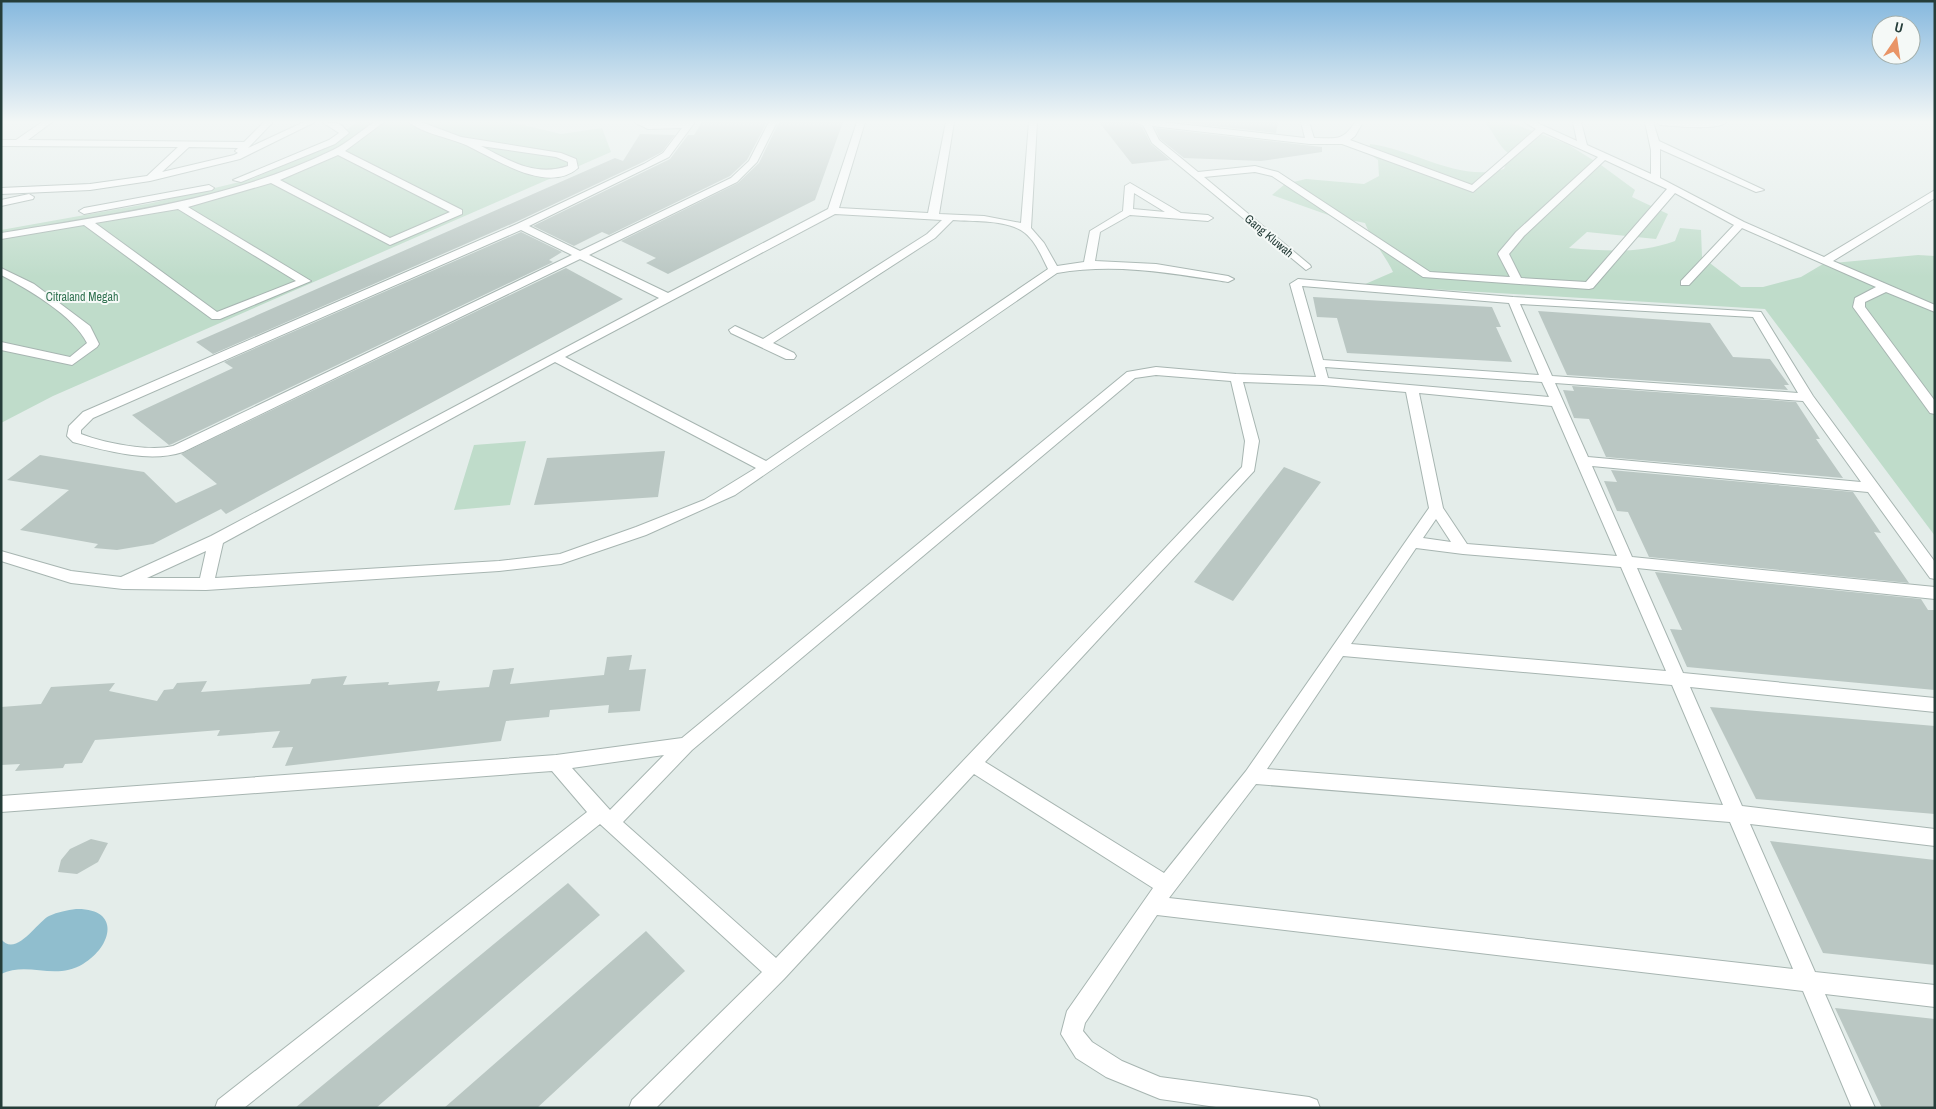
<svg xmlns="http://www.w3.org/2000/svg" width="1936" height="1109" font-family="'Archivo Narrow',sans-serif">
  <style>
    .green { fill: #bfdcca }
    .water { fill: #90bece }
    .building { fill: #bac7c3 }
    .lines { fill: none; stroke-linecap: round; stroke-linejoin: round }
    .minor-casing { stroke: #a7b5b1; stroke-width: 2 }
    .minor { fill: #fff; fill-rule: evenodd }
    .labels { text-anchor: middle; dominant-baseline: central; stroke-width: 4; stroke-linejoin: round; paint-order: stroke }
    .far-street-label { font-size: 12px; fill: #253d39; stroke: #f5f9f7 }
    .far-park-label { font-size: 12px; fill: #317251; stroke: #f5f9f7 }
  </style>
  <rect width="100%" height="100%" fill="#e4edea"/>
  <path class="green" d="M357,122h154l50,12 41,-6 9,24 -558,244 -52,27v-193l151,-27 100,-24 68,-30z
    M1485,122h24l58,22 34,21 34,25 -3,7 36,17 -12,25 -69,-7 -18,16c37,3 71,6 106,-7l5,-13 21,2 1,27 39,30h22l38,-10 22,-13 95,-9 17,1v280l-170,-227 -402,-24 30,-13c-8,-17 -21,-31 -28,-49l-34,-7 -59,-21 13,-11 21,-5 58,5 15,-8 -1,-16 -10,-7 2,-9c44,5 89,39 134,25l5,-15c-12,-10 -14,-20 -24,-32z
    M526,441l-16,64 -56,5 20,-65z"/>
  <path class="water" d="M76,909c45,-1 37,37 7,55 -28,17 -55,-3 -82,10v-35c15,19 36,-17 48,-23 9,-4 18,-6 27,-7z"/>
  <path class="building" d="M702,122h65l-20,38 -17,16 -121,59 -7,-3 -28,14 -41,-20 137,-67 18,-24h6z
    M779,122h64l-28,78 -147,74 -22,-11 10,-5 -35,-17 117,-58 21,-20z
    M1099,122h32l11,5 9,17 19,16 -38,4z
    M1178,122h100l-2,11z
    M1155,128l167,19v5l-61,9 -77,-3 -24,-19z
    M640,134l35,1 -13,17 -19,10 -127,60 -303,132 -17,-12 419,-184 8,3z
    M521,232l41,20 -13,8 4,2 -381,182 -3,1 -37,-30 101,-47 -9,-6z
    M566,268l57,31 -397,215 -5,-5 -68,35 -36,6 -23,-2 4,-4 -78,-14 49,-40 -62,-10 33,-25 104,17 32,31 41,-19 -36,-30z
    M1313,297l179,10 9,20h-5l16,35 -165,-9 -10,-35 -20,-1z
    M1538,311l172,12 23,34 37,2 19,26h-5l4,5 -221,-15z
    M1572,386l224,16 24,37h-4l27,39 -237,-21 -17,-38 -15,-1 -11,-28 11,1z
    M665,451l-7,46 -124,8 13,-47z
    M1284,467l37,15 -88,119 -39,-19z
    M1611,470l242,22 28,41 -7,-1 35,51 -260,-26 -21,-45 -11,-1 -13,-30 13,1z
    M1655,572l266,27 7,11h7v80l-248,-23 -17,-38 12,1z
    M632,655l-3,15 17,-1 -6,42 -32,2 1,-8 -59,5 -1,7 -43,4 -5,20 -216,25 8,-19 -21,1 8,-17 -63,5 3,-6 -125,10 -13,23 -17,1 -2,4 -48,3 5,-7 -19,1v-58l40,-3 10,-17 64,-4 -6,8 48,10 7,-11 9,-1 4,-6 30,-2 -6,11 109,-8 2,-5 35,-3 -4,9 46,-3 -1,3 52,-4 -3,10 52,-4 4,-17 21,-2 -4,16 94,-9 3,-18z
    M1710,707l225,19v88l-179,-15z
    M91,839l17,4 -10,19 -21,12 -19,-2 3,-12 9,-11z
    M1770,841l165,19v105l-112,-12z
    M568,883l32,32 -224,193h-81z
    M646,931l39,40 -148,137h-93z
    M1835,1008l100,11v89h-53z"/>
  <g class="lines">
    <defs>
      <path id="minor" d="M42,122h10l-24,18 216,2 20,-20h9l-25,26 56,-26h11l-75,37 -90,22 -60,9 -89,4v-6l89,-4 57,-8 31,-29 -177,-1v-6h15zM189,147l49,1 -3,3 3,2 -4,2 -72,17z
        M322,122l18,2 9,9 -14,11 -94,38 -8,-2 96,-40 10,-7z
        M374,122h10l-39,29 117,59v4l-72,31 -119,-62 -83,24 123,74 -91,38h-8l-128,-94 -83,14v-6c113,-19 228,-32 332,-83 14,-7 28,-19 41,-28zM338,155l112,57 -60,26 -110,-58zM178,209l118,72 -79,31 -122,-89z
        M409,122h12l40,15 100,16 15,6 2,9c-31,27 -84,-10 -112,-23 -16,-7 -45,-12 -57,-23zM481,146l75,11 12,5v4c-33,11 -58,-5 -87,-20z
        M634,122h61l-26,35 -140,69 51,25 151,-73 18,-17 20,-39h8l-20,40 -20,20 -148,73 79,38 160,-84 29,-87h8l-26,86 89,5 18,-91h8l-15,92 45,2 37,7 8,-101h8l-6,106 13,15 13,23 27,-4 6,-31 33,-20 2,-25 5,-3 51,30 27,2 5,3 -5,3 -78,-6 -30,17 -5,29 61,3 72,12 6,3 -6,3c-58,-9 -112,-19 -171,-9l-322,222 -89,40 -85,29 -62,7 -293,19 -83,-1 -52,-6 -70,-22v-10l70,20 50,6 90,-41 448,-238 -79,-39 -397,193c-34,11 -76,-1 -110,-10l-6,-6 2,-10 14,-14 434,-188 127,-60 19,-11 19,-25 -34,1zM1134,193l31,19 -32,-3zM835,214l107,6 -15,14 -164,105 -28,-13 -6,4 2,3 55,26h8l2,-3 -2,-3 -21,-10 162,-105 18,-18c22,2 54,-1 72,13 11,9 17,24 23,36l-282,192 -201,-104zM521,230l51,25 -399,191c-23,6 -70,-3 -92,-12v-4l12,-12zM555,362l201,106 -52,32 -68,27 -76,27 -61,7 -284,17 8,-35zM206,551l-6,27h-53z
        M1133,122h28l144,16 -4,-16h8l5,16c21,0 29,4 41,-16h8l-8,14 -5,4 122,45 64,-56 -12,-7h11l42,19 -4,-19h8l6,23 64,29v-24l-6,-28h8l6,19 105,49 -8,2 -96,-43v29l84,44 80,35 111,-67v8l-102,63 102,44v7l-49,-20 -21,10v5l70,94v13l-5,-1 -77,-106 2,-9 21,-11 -134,-59 -53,57h-8v-4l53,-56 -59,-32 -82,95 -4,1 -166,-12 -151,-101 -17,-4 -51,5 106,88 1,2 -5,3 -154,-127 -9,-18zM1152,126l158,18h32l131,48 70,-60 55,25 -82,75 -17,20 -1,2 12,23 -80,-5 -152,-100 -23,-6 -57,6 -39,-32zM1605,160l62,29 -81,93 -65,-4 -12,-24 15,-18z
        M1656,122h71c-11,9 -52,4 -67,3z
        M209,185l5,3 -2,2 -128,24 -5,-3 5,-3z
        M29,194l5,3 -1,2 -32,7v-6z
        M1,268l33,16 56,42 9,18 -2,3 -25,18 -71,-15v-8l69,15 17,-14c-13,-27 -59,-54 -86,-68z
        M1298,279l215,18 248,15 52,84 122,166v17l-5,-1 -62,-86 -276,-26 40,91 303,30v12l-298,-31 46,105 252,25v14l-245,-25 52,119 193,23v17l-185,-22 65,148 120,13v22l-110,-13 50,114h-23l-49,-117 -646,-76 -72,108 -2,8 9,11 30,19 38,16 149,20 8,3 3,8h-97l-63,-9 -54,-22 -30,-19 -15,-24 6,-23 86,-123 -179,-114 -190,205 -128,129h-27l3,-8 130,-128 -162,-148 -356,284h-29l3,-8 369,-288 -35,-41 -551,41v-16l555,-41 126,-17 445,-366 29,-5 80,7 80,3 -26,-93zM1302,286l207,17 30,72 -216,-15zM1520,304l233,13 45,76 -246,-17zM1325,367l217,15 7,15 -221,-19zM1156,375l75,6 14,60 -3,26 -466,491 -153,-136 69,-72 443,-372zM1243,382l80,3 83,7 23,116 -183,263 -82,102 -179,-111 269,-291 5,-30zM1555,383l248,18 58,81 -273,-25zM1419,393l133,13 65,150 -150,-12 -24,-36zM1436,519l15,23 -28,-4zM1416,548l47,6 158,13 45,104 -315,-27zM1343,656l329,29 51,120 -456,-36zM664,755l-54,55 -38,-42zM1256,784l474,38 63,147 -624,-71z"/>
    </defs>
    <use href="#minor" class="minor-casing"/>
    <use href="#minor" class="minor"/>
  </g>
  <linearGradient id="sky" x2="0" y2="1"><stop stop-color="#85b8de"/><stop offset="0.44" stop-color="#f3f7f6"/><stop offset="1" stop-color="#f3f7f6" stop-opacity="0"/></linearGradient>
  <rect width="1936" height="277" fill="url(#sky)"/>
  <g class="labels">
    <g class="far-street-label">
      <text transform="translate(1269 236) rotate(40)">Gang Kluwah</text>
    </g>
    <g class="far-park-label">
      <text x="82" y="297">Citraland Megah</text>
    </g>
  </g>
  <rect width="1936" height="1109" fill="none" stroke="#253d39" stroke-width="5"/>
  <g transform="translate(1896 40) rotate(13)"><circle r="24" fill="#f5f9f7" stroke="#a2aeab"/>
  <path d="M0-4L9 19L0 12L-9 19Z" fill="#e99466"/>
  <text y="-8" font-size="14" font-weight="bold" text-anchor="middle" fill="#253d39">U</text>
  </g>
</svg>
